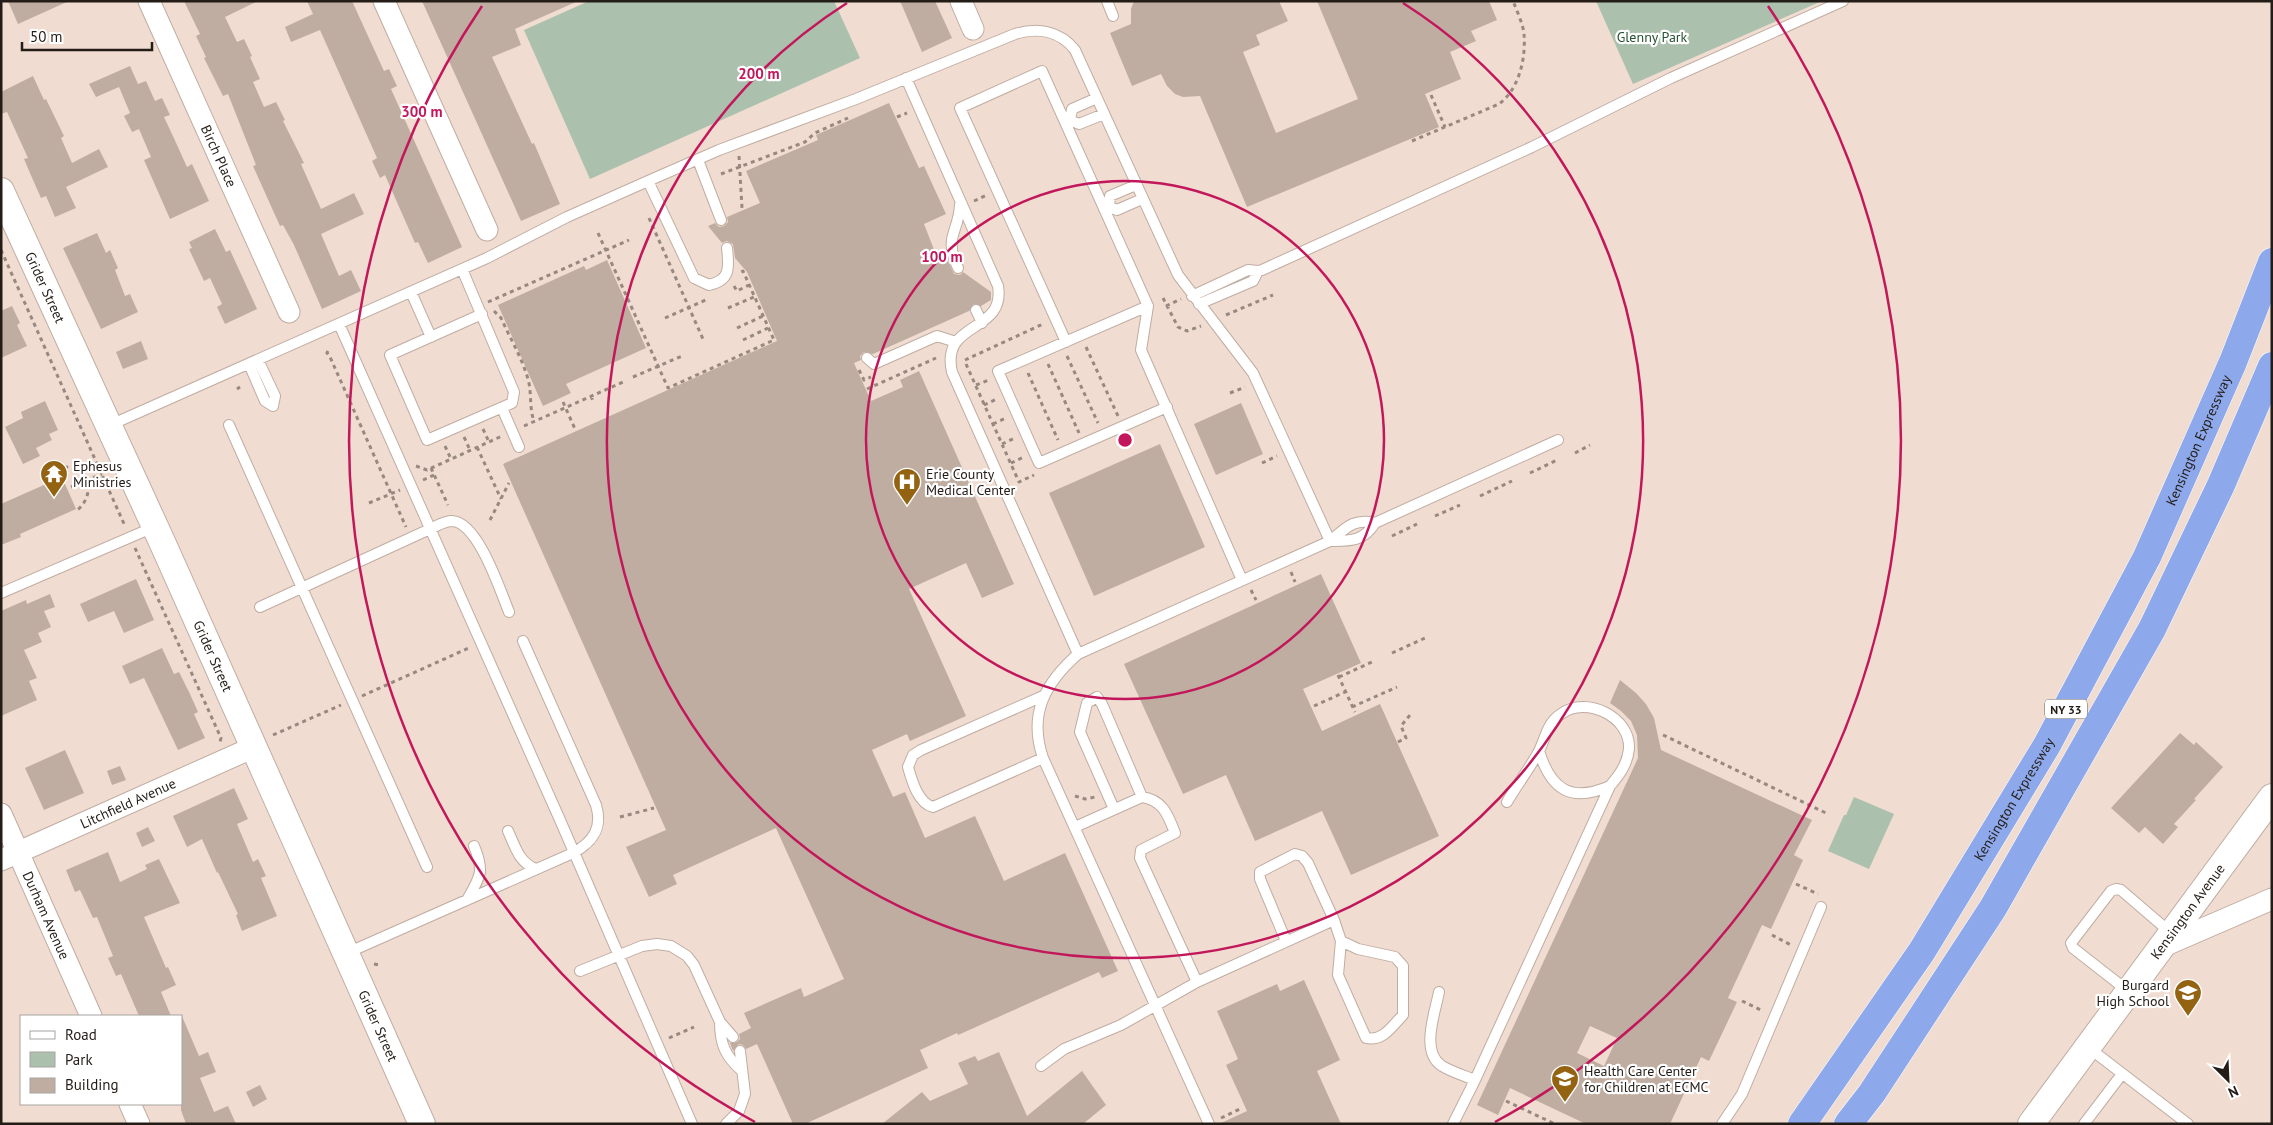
<svg xmlns="http://www.w3.org/2000/svg" width="2273" height="1125" font-family="'PT Sans',sans-serif">
  <style>
    .green { fill: #acc0ae }
    .building { fill: #c0ada1; fill-rule: evenodd }
    .lines { fill: none; stroke-linecap: round; stroke-linejoin: round }
    .service-casing { stroke: #c0ada1; stroke-width: 12 }
    .minor-casing { stroke: #c0ada1; stroke-width: 23 }
    .tertiary-casing { stroke: #c0ada1; stroke-width: 28 }
    .motorway-casing { stroke: #fff; stroke-width: 29 }
    .path { stroke: #988980; stroke-width: 3; stroke-dasharray: 4 4; stroke-linecap: butt }
    .service { stroke: #fff; stroke-width: 10 }
    .minor { stroke: #fff; stroke-width: 21 }
    .tertiary { stroke: #fff; stroke-width: 26 }
    .motorway { stroke: #8da9ec; stroke-width: 28 }
    .ring { fill: none; stroke: #c2185b; stroke-width: 2.5 }
    .labels { text-anchor: middle; dominant-baseline: central; stroke-width: 4.5; stroke-linejoin: round; paint-order: stroke }
    .shield { fill: #fff; stroke: #65605d; stroke-width: 1 }
    .shield-label { font-size: 12px; font-weight: bold; fill: #231c17 }
    .park-label { font-size: 14px; fill: #275030; stroke: #fff }
    .street-label { font-size: 14px; fill: #231c17; stroke: #fff }
    .poi-label { font-size: 14px; fill: #231c17; stroke: #fff; text-anchor: start }
    .centre { fill: #c2185b; stroke: #fff; stroke-width: 2.5 }
    .ring-label { font-size: 15px; text-anchor: middle; font-weight: bold; fill: #c2185b; stroke: #fff; stroke-width: 4.5; stroke-linejoin: round; paint-order: stroke }
  </style>
  <rect width="100%" height="100%" fill="#f0dcd0"/>
  <path class="green" d="M589,1h245l26,57 -270,121 -66,-149z
    M1596,1h226l-189,83z
    M1854,797l40,17 -25,55 -41,-18 16,-36h2z"/>
  <path class="building" d="M8,1h61l-51,23z
    M184,1h74l-33,16 12,25 7,-3 8,17 -2,1 10,22 -7,3 11,25 12,-5 9,18 -2,1 21,42 -3,1 20,45 33,-16 10,21 -43,20 18,42 12,-6 10,21 -39,18 -28,-64 -11,-20 -3,1 -27,-60 3,-1 -28,-71 -5,2 -19,-38 2,-1 -10,-21 4,-2z
    M307,1h45l32,70 5,-2 8,17 -6,3 71,158 -34,16 -10,-21 -3,1 -30,-68 -5,3 -8,-17 5,-3 -57,-128 -29,12 -6,-15 28,-13z
    M422,1h156l-63,28 6,16 -29,12 40,87 2,-1 26,61 -39,17z
    M900,1h35l17,37 -30,14z
    M1134,1h145l9,20 -32,14 4,10 -17,7 33,81 82,-34 -41,-98h172l8,19 -26,11 5,10 -26,11 11,27 -36,15 14,33 -192,80 -47,-111 -17,1 -8,-3 -8,-8 -6,-12 -29,12 -22,-53 21,-9v-15z
    M130,66l8,18 8,-3 9,20 7,-3 8,17 -6,2 8,17 15,33 5,-3 17,37 -39,18 -26,-59 7,-3 -12,-28 -7,3 -8,-16 6,-3 -11,-26 -23,10 -7,-13z
    M33,76l11,24 2,-1 18,37 -3,2 11,25 27,-14 9,18 -42,20 10,21 -21,9 -9,-21 -5,2 -8,-18 -9,-21 4,-1 -21,-46 -6,2v-22z
    M889,103l30,65 5,-2 22,48 -22,10 11,28 13,9 6,13 6,1 3,-3 28,20v8l-10,6 -7,-2 -5,7 -96,43 -9,-2 -4,4 1,4 -7,3 17,38 32,-14 -3,-7 19,-9 95,213 -32,14 -16,-35 -57,26 57,127 -56,25 -3,-7 -35,16 21,47 12,-5 20,46 50,-22 29,65 61,-28 53,118 -16,7 -3,-6 -141,63 -1,-2 -37,17 8,18 -123,56h-12l-36,-80 -11,5 -3,-4 -4,-1 -6,7 -3,-8 7,-1 3,-3 -1,-5 12,-6 -7,-15 57,-25 3,9 40,-18 -68,-151 -103,47 4,9 -28,13 -23,-50 40,-17 -163,-366 274,-123 -30,-69 -12,-14 -2,-14 -6,-3 -5,2 -14,-17 7,-3 4,4 5,-1 4,-4 -1,-5 33,-14 -14,-32 72,-31 -2,-5z
    M215,229l11,23 4,-2 27,59 -32,15 -8,-17 5,-3 -12,-26 -6,3 -15,-32 3,-1 -3,-6z
    M97,233l9,20 4,-3 8,18 -3,2 10,26 5,-2 8,18 -37,17 -38,-81z
    M607,260l39,88 -80,36 5,9 -28,13 -45,-101 86,-39 2,4z
    M12,306l8,17 -3,2 10,21 -26,12v-47z
    M141,341l7,18 -25,10 -7,-17z
    M45,401l13,29 -9,4 3,6 -16,8 4,8 -17,8 -18,-37 18,-9 -2,-6z
    M1241,403l22,51 -47,21 -22,-51z
    M1160,444l45,103 -111,49 -45,-103z
    M62,477l14,32 -56,25 1,3 -20,8v-41z
    M1321,574l40,89 -58,26 19,42 58,-27 59,132 -88,39 -29,-64 -67,30 -29,-66 -43,19 -59,-130z
    M136,579l18,41 -30,13 -10,-22 -26,11 -8,-18z
    M50,594l5,13 -11,4 7,16 -13,6 4,9 -18,8 13,28 -8,3 8,19 -36,16v-105l25,-11 1,4z
    M162,648l12,26 5,-2 11,22 8,18 -4,2 11,24 -27,12 -34,-72 -14,6 -8,-18z
    M1620,680l16,13 10,11 8,14 7,32 151,70 -18,35 9,5 -32,69 -9,-4 -34,73 9,4 -28,59 -8,-4 -31,67h-84l-76,-36 -12,27 -21,-10 161,-347 -1,-23 -6,-14 -10,-10 -11,-8zM1590,1026l27,12 -13,28 -27,-13z
    M2180,733l14,12 2,-3 27,25 -29,32 2,1 -22,24 4,3 -15,17 -18,-17 -6,6 -28,-25z
    M65,750l19,43 -40,17 -19,-42z
    M120,766l6,14 -14,5 -5,-14z
    M234,788l14,31 -11,5 16,38 5,-3 8,17 -5,2 16,38 -35,15 -6,-16 2,-1 -20,-42 -1,1 -15,-34 -15,8 -14,-31z
    M148,827l7,14 -13,6 -6,-14z
    M108,852l12,30 27,-13 -2,-4 14,-6 21,44 -36,14 22,51 2,-1 8,18 -15,7 10,24h-32l-18,-42 -5,2 -8,-18 5,-2 -16,-39 -4,1 -13,-28 -5,2 -9,-22z
    M1304,980l36,80 -23,11 24,53h-122l28,-13 -21,-46 12,-6 -21,-48 60,-27 3,7z
    M181,1014l18,42 9,-4 8,20 -16,6 14,34 14,-6 8,18h-50l-5,-14z
    M999,1052l28,64 55,-45 24,34 -23,19h-201l40,-32 8,9 38,-17 -10,-21 17,-7 3,5z
    M260,1085l7,14 -14,8 -7,-15z"/>
  <g class="lines">
    <defs>
      <path id="service" d="M1107,1l6,15
        M906,78l92,208c8,48 -58,34 -46,86l126,282
        M1070,120l2,-11 25,-11
        M1070,120l9,4 25,-10
        M698,160l23,60
        M648,181l46,97 15,7c22,-5 20,-18 18,-37
        M1109,207l1,-11 26,-11
        M1104,209l5,-2 8,3 25,-11
        M958,268c-15,-32 1,-35 2,-64
        M462,269l52,123 -2,11 -85,37 -37,-85 92,-41
        M411,292l20,45
        M1192,296l56,-26 10,1 4,-1 270,-123 139,-69 172,-77
        M1199,304l54,-23 5,-10
        M1148,306l-150,65 41,92 128,-56
        M976,310l6,13
        M339,324l221,496 132,304
        M1066,342l-106,-234 82,-37 106,235 -7,44 101,230
        M867,358l7,6 63,-28 19,6
        M249,364l16,37 8,5 2,-10 -17,-36
        M502,408l17,39
        M229,425l198,442
        M108,426l379,-168 80,-41 81,-36 71,-31 137,-51 159,-65c23,-7 45,-3 60,16l103,225 75,98 77,168
        M1330,541c20,0 33,1 45,-18l183,-83
        M1,593l153,-66
        M260,607l170,-78c7,-3 14,-8 22,-8 26,1 48,69 57,91
        M1539,751c12,39 32,52 71,35
        M1043,758l-110,49c-15,-4 -21,-26 -25,-40l5,-12 8,-5 122,-54
        M1114,809l-34,-77 7,-29 10,-6 5,7 40,93
        M1075,827l67,-30c21,3 26,18 33,36l-34,17 -1,8 57,124 137,-62 -26,-57 -6,-7 -7,-2 -35,18v7l26,62
        M508,831c7,15 11,32 28,38
        M467,900c13,-23 18,-28 7,-54
        M1334,920l7,21 -3,34 28,63c17,4 26,-12 37,-23v-49l-8,-9 -37,-8 -17,-8
        M347,953l226,-100c20,-11 30,-25 23,-48l-73,-164
        M580,971l62,-25 15,-2 14,2 16,10 7,9 26,57 13,15
        M2128,991l-55,-43 -2,-5 40,-52 5,-2 5,1 50,43
        M1439,992c-4,21 -19,60 3,74 10,6 23,10 33,14
        M720,1022c0,22 5,34 22,49
        M2089,1048l99,76
        M1041,1066l23,-17 57,-24 76,-43
        M726,1124l13,-13 6,-17 -5,-43
        M1209,1124l-166,-366c-15,-44 2,-75 35,-104l252,-113c16,-13 23,-23 45,-18
        M1453,1124l22,-44 135,-294c10,-12 17,-21 19,-37 2,-32 -43,-54 -68,-35 -15,10 -15,24 -23,39 -9,16 -21,32 -31,49
        M1722,1124l20,-30 79,-187
        M2084,1124l38,-50"/>
      <g id="minor">
        <path id="s1" d="M149,1l140,311"/>
        <path d="M384,1l103,229"/>
        <path d="M961,1l12,28"/>
        <path id="s2" d="M1,814l90,202"/>
        <path id="s3" d="M1,860l253,-113"/>
        <path d="M2161,947l111,-48"/>
        <path d="M130,1104l9,20"/>
      </g>
      <g id="tertiary">
        <path id="s4" d="M1,191l162,353 259,580"/>
        <path id="s5" d="M2031,1124l241,-327"/>
      </g>
      <g id="motorway">
        <path id="s6" d="M1802,1124l120,-173 125,-206 100,-188 86,-195 39,-100"/>
        <path d="M1848,1124l24,-31 121,-185 159,-279 69,-144 51,-119"/>
      </g>
    </defs>
    <use href="#service" class="service-casing"/>
    <use href="#minor" class="minor-casing"/>
    <use href="#tertiary" class="tertiary-casing"/>
    <use href="#motorway" class="motorway-casing"/>
    <path class="path" d="M1431,95l14,32
      M897,117l10,-4
      M1412,141l87,-37c20,-15 27,-45 25,-70 -1,-10 -7,-23 -11,-33
      M739,156l3,52
      M721,174l84,-32 10,-9 33,-15
      M974,201l13,-6
      M649,218l54,121
      M598,233l70,155 106,-48 -31,-69 -2,1
      M1,250l124,276
      M734,286l3,5 12,-6
      M1163,298l15,29 9,4 14,-5
      M488,302l141,-62
      M1166,306l15,-7
      M728,308l26,-11
      M494,311l7,7c9,20 21,40 27,61 4,14 1,29 6,42
      M1226,315l47,-20
      M665,318l43,-19
      M737,328l26,-12
      M743,340l25,-12
      M1086,347l32,69
      M328,351l-1,2 3,4 76,170
      M1067,356l31,67
      M965,360l78,-36
      M966,364l53,118 15,-7
      M1048,364l31,69
      M859,370l5,10 7,-3
      M1028,373l30,67
      M633,377l49,-21
      M976,385l13,-5
      M237,389l3,-2
      M867,389l69,-31
      M1230,393l15,-6
      M591,396l2,5
      M563,402l12,27
      M984,405l13,-6
      M993,424l13,-6
      M524,426l99,-44
      M483,429l6,13
      M464,437l6,13
      M1002,444l13,-6
      M445,446l6,13
      M477,447l24,52
      M1575,453l15,-8
      M1011,463l13,-6
      M1262,463l15,-7
      M416,466l11,4 75,-34
      M64,467c27,0 32,29 12,44
      M431,468l17,37
      M1530,473l27,-13
      M423,480l11,-5
      M71,487l31,-13
      M1480,496l32,-15
      M369,503l31,-13
      M1435,516l25,-11
      M490,520l19,-37
      M1392,536l25,-12
      M135,548l86,190 -1,4
      M1291,572l4,10
      M1251,590l5,10
      M1392,653l33,-15
      M1338,675l17,37
      M1339,677l35,-16
      M362,696l109,-49
      M1314,706l31,-14
      M1352,707l45,-20
      M273,735l68,-30
      M1663,735l165,79
      M1398,742l8,-4 -5,-12 9,-11
      M1075,796l10,3 10,-2
      M620,817l34,-9
      M1796,884l22,10
      M1772,935l19,10
      M374,964l6,1
      M1742,1001l21,10
      M669,1038l25,-11
      M1506,1101l49,23
      M1221,1118l19,-9"/>
    <use href="#service" class="service"/>
    <use href="#minor" class="minor"/>
    <use href="#tertiary" class="tertiary"/>
    <use href="#motorway" class="motorway"/>
  </g>
  <g class="ring">
    <circle cx="1125" cy="440" r="259"/>
    <path d="M1403 3A518 518 0 1 1 847 3"/>
    <path d="M755 1122A776 776 0 0 1 482 6M1768 6A776 776 0 0 1 1495 1122"/>
  </g>
  <defs>
    <symbol id="temple-pin" viewBox="-11 -11 22 30"><path d="M0 17L-7.5 6A9.5 9.5 0 1 1 7.5 6Z" fill="#936312" stroke="#fff"/><path d="M0-6L5-2H3V0L6.5 2.5H4V6H1.5V3h-3V6H-4V2.5H-6.5L-3 0V-2H-5Z" fill="#fff"/></symbol>
    <symbol id="hospital-pin" viewBox="-11 -11 22 30"><path d="M0 17L-7.5 6A9.5 9.5 0 1 1 7.5 6Z" fill="#936312" stroke="#fff"/><path d="M-5-5h3v3.5h4V-5h3V5h-3V1.5h-4V5h-3Z" fill="#fff"/></symbol>
    <symbol id="school-pin" viewBox="-11 -11 22 30"><path d="M0 17L-7.5 6A9.5 9.5 0 1 1 7.5 6Z" fill="#936312" stroke="#fff"/><path d="M0-5L7-2L0 1L-7-2ZM-4 1L0 2.5L4 1V4Q0 6-4 4Z" fill="#fff"/></symbol>
  </defs>
  <g fill-rule="evenodd">
    <use href="#temple-pin" x="38" y="458" width="32" height="43"/>
    <use href="#hospital-pin" x="891" y="466" width="32" height="43"/>
    <use href="#school-pin" x="2172" y="977" width="32" height="43"/>
    <use href="#school-pin" x="1549" y="1063" width="32" height="43"/>
  </g>
  <g class="labels">
    <rect class="shield" x="2045" y="699.5" width="42" height="19" rx="4"/>
    <g class="shield-label">
      <text x="2066" y="709">NY 33</text>
    </g>
    <g class="park-label">
      <text x="1652" y="37">Glenny Park</text>
    </g>
    <g class="street-label">
      <text stroke="none"><textPath href="#s1" startOffset="170">Birch Place</textPath></text>
      <text stroke="none"><textPath href="#s4" startOffset="106">Grider Street</textPath></text>
      <text stroke="none"><textPath href="#s6" startOffset="792">Kensington Expressway</textPath></text>
      <text stroke="none"><textPath href="#s4" startOffset="511">Grider Street</textPath></text>
      <text stroke="none"><textPath href="#s6" startOffset="388">Kensington Expressway</textPath></text>
      <text stroke="none"><textPath href="#s3" startOffset="139">Litchfield Avenue</textPath></text>
      <text stroke="none"><textPath href="#s5" startOffset="264">Kensington Avenue</textPath></text>
      <text stroke="none"><textPath href="#s2" startOffset="111">Durham Avenue</textPath></text>
      <text stroke="none"><textPath href="#s4" startOffset="916">Grider Street</textPath></text>
    </g>
    <g class="poi-label">
      <text x="73" y="466">Ephesus<tspan x="73" dy="16">Ministries</tspan></text>
      <text x="926" y="474">Erie County<tspan x="926" dy="16">Medical Center</tspan></text>
      <text x="2169" y="985" text-anchor="end">Burgard<tspan x="2169" dy="16">High School</tspan></text>
      <text x="1584" y="1071">Health Care Center<tspan x="1584" dy="16">for Children at ECMC</tspan></text>
    </g>
  </g>
  <circle cx="1125" cy="440" r="8" class="centre"/>
  <g class="ring-label">
    <text x="759" y="79">200 m</text>
    <text x="422" y="117">300 m</text>
    <text x="942" y="262">100 m</text>
  </g>
  <rect width="2273" height="1125" fill="none" stroke="#231c17" stroke-width="5"/>
  <rect x="20" y="1015" width="162" height="90" fill="#ffffff" stroke="#a7a4a2"/>
  <rect x="30" y="1031" width="25" height="8" fill="#ffffff" stroke="#a7a4a2"/>
  <text x="65" y="1040" font-size="15" fill="#231c17">Road</text>
  <rect x="30" y="1052" width="25" height="15" fill="#acc0ae" stroke="#a7a4a2"/>
  <text x="65" y="1065" font-size="15" fill="#231c17">Park</text>
  <rect x="30" y="1078" width="25" height="15" fill="#c0ada1" stroke="#a7a4a2"/>
  <text x="65" y="1090" font-size="15" fill="#231c17">Building</text>
  <g transform="translate(2228 1080) rotate(156)" stroke="#ffffff" stroke-width="4" paint-order="stroke">
  <path d="M0-4L9 19L0 12L-9 19Z" fill="#231c17"/>
  <text y="-8" font-size="14" font-weight="bold" text-anchor="middle" fill="#231c17">N</text>
  </g>
  <path d="M22 42v8h130v-8" fill="none" stroke="#231c17" stroke-width="2.5"/>
  <text x="30" y="42" font-size="15" fill="#231c17" stroke="#ffffff" stroke-width="4" paint-order="stroke">50 m</text>
</svg>
